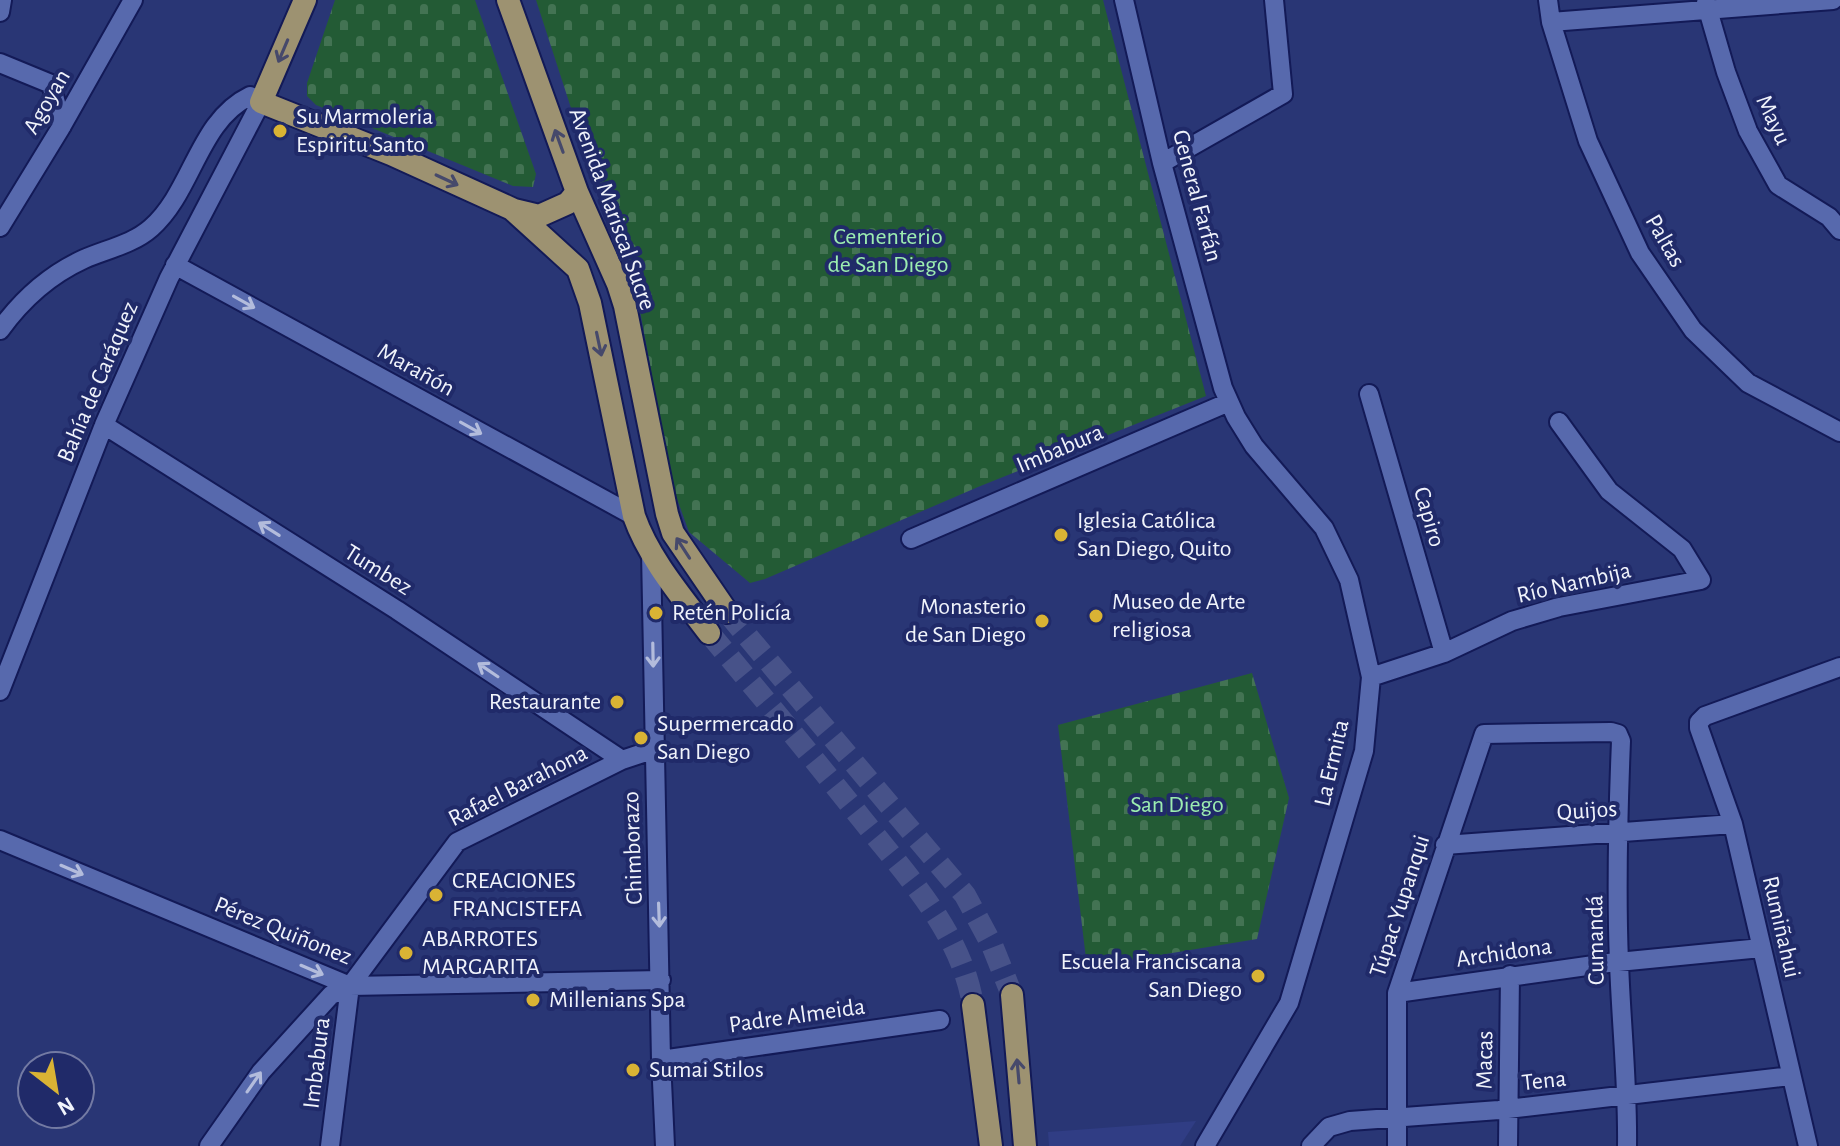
<svg xmlns="http://www.w3.org/2000/svg" width="1840" height="1146" font-family="'Alegreya Sans',sans-serif">
  <style>
    .built { fill: #303d84 }
    .cemetery { fill: url(#cemetery-stones) }
    .lines { fill: none; stroke-linecap: round; stroke-linejoin: round }
    .primary-tunnel { stroke: #475289; stroke-width: 22; stroke-dasharray: 22 11; stroke-linecap: butt }
    .minor-casing { stroke: #131a57; stroke-width: 22 }
    .primary-casing { stroke: #131a57; stroke-width: 26 }
    .minor { stroke: #5769ad; stroke-width: 18 }
    .primary { stroke: #9d9271; stroke-width: 22 }
    .oneway { stroke: #46496b }
    .oneway2 { stroke: #b3bcdc }
    .poi-dot { fill: #d9b334; stroke: #202a69; stroke-width: 3 }
    .labels { text-anchor: middle; dominant-baseline: central; stroke-width: 8; stroke-linejoin: round; paint-order: stroke }
    .street-label { font-size: 24px; fill: #f0f3fb; stroke: #202a69 }
    .poi-label { font-size: 24px; fill: #f0f3fb; stroke: #202a69; text-anchor: start }
    .park-label { font-size: 24px; fill: #9cedb0; stroke: #202a69 }
  </style>
  <defs>
    <pattern id="cemetery-stones" width="16" height="16" patternUnits="userSpaceOnUse" patternTransform="scale(2)"><rect width="16" height="16" fill="#235b35"/><path d="M2 7V4a2 2 0 0 1 4 0v3zM10 15v-3a2 2 0 0 1 4 0v3z" fill="#437353"/></pattern>
  </defs>
  <rect width="100%" height="100%" fill="#293675"/>
  <path class="built" d="M1196,1121l-16,25h-131l-1,-14z"/>
  <path class="cemetery" d="M335,0h140l61,174 -3,13 -20,-1 -197,-81 -9,-9v-13z
    M536,0h567l103,396 -228,91 -213,92 -15,4 -61,-51 -17,-47 -41,-223 -25,-46z
    M1252,673l37,125 -32,141 -170,28 -29,-242z"/>
  <g class="lines">
    <path class="primary-tunnel" d="M727,612l238,283 27,50 20,50
      M709,633c51,61 102,122 152,185 45,57 100,113 112,187"/>
    <defs>
      <path id="minor" d="M1124,0l38,163 61,225 13,29 18,29 70,82 25,52 22,97 -7,74 -75,252 -84,143
        M1548,0l3,22 37,119 52,112 53,77 55,53 92,49
        M1706,3l20,69 22,59 30,54 51,32 11,13
        M0,12l2,-12
        M1551,22l282,-22
        M0,63l51,21 11,42
        M1162,163l121,-69 -9,-94
        M0,227l60,-98 73,-129
        M175,265l459,251
        M0,330c23,-32 49,-55 84,-71 23,-10 49,-15 67,-31 42,-37 47,-107 99,-132l11,6 -92,176 -65,147 -104,266
        M1369,394l75,259
        M104,425l293,185 225,150
        M911,539l318,-137
        M651,552l10,508 4,86
        M1371,677l73,-24 68,-32 47,-14 142,-27 -19,-31 -73,-58 -50,-69
        M0,840l350,146 311,-6
        M1445,845l288,-21
        M1397,993l211,-30 153,-15
        M661,1060l279,-40
        M209,1146l52,-74 70,-77 19,-9 107,-144 165,-82 33,-11
        M330,1146l20,-160
        M1311,1146l18,-19 21,-6 149,-11 292,-34
        M1397,1146v-153l87,-259 127,-2 7,2 3,7c-3,73 -5,147 -2,221 2,61 9,122 8,184
        M1508,1146l2,-171
        M1808,1146l-75,-322 -34,-96v-6l6,-6 135,-49"/>
      <path id="primary" d="M305,0l-44,102 130,52 121,55 66,60 12,34 44,213c15,43 48,81 75,117
        M508,0l69,192 41,92 7,22 42,208 6,19 54,79
        M514,210l25,6 29,-13 9,-11
        M1012,995l13,151
        M973,1005l18,141"/>
    </defs>
    <use href="#minor" class="minor-casing"/>
    <use href="#primary" class="primary-casing"/>
    <use href="#minor" class="minor"/>
    <use href="#primary" class="primary"/>
  </g>
  <defs><path id="oneway-shaft" d="M-6 0H5M1.5-3L5.5 0L1.5 3" fill="none" stroke-width="1.6" stroke-linecap="round" stroke-linejoin="round" transform="scale(2)"/></defs>
  <g class="oneway">
    <use href="#oneway-shaft" transform="translate(283 51) rotate(113)"/>
    <use href="#oneway-shaft" transform="translate(559 141) rotate(-110)"/>
    <use href="#oneway-shaft" transform="translate(447 180) rotate(25)"/>
    <use href="#oneway-shaft" transform="translate(599 344) rotate(78)"/>
    <use href="#oneway-shaft" transform="translate(683 548) rotate(-123)"/>
    <use href="#oneway-shaft" transform="translate(1018 1071) rotate(-95)"/>
  </g>
  <g class="oneway2">
    <use href="#oneway-shaft" transform="translate(244 302) rotate(29)"/>
    <use href="#oneway-shaft" transform="translate(471 428) rotate(29)"/>
    <use href="#oneway-shaft" transform="translate(269 529) rotate(-148)"/>
    <use href="#oneway-shaft" transform="translate(653 655) rotate(89)"/>
    <use href="#oneway-shaft" transform="translate(488 670) rotate(-146)"/>
    <use href="#oneway-shaft" transform="translate(72 870) rotate(23)"/>
    <use href="#oneway-shaft" transform="translate(659 915) rotate(88)"/>
    <use href="#oneway-shaft" transform="translate(312 970) rotate(23)"/>
    <use href="#oneway-shaft" transform="translate(254 1082) rotate(-55)"/>
  </g>
  <g class="poi-dot">
    <circle cx="280" cy="131" r="8"/>
    <circle cx="1061" cy="535" r="8"/>
    <circle cx="656" cy="613" r="8"/>
    <circle cx="1096" cy="616" r="8"/>
    <circle cx="1042" cy="621" r="8"/>
    <circle cx="617" cy="702" r="8"/>
    <circle cx="641" cy="738" r="8"/>
    <circle cx="436" cy="895" r="8"/>
    <circle cx="406" cy="953" r="8"/>
    <circle cx="1258" cy="976" r="8"/>
    <circle cx="533" cy="1000" r="8"/>
    <circle cx="633" cy="1070" r="8"/>
  </g>
  <g class="labels">
    <g class="street-label">
      <text transform="translate(47 102) rotate(-60)">Agoyan</text>
      <text transform="translate(1773 120) rotate(65)">Mayu</text>
      <text transform="translate(1197 196) rotate(75)">General Farfán</text>
      <text transform="translate(612 209) rotate(70)">Avenida Mariscal Sucre</text>
      <text transform="translate(1665 241) rotate(60)">Paltas</text>
      <text transform="translate(416 370) rotate(29)">Marañón</text>
      <text transform="translate(98 382) rotate(-67)">Bahía de Caráquez</text>
      <text transform="translate(1060 449) rotate(-23)">Imbabura</text>
      <text transform="translate(1429 517) rotate(74)">Capiro</text>
      <text transform="translate(378 570) rotate(32)">Tumbez</text>
      <text transform="translate(1574 583) rotate(-13)">Río Nambija</text>
      <text transform="translate(1332 763) rotate(-77)">La Ermita</text>
      <text transform="translate(518 786) rotate(-27)">Rafael Barahona</text>
      <text transform="translate(1587 811) rotate(-4)">Quijos</text>
      <text transform="translate(633 848) rotate(-92)">Chimborazo</text>
      <text transform="translate(1400 906) rotate(-72)">Túpac Yupanqui</text>
      <text transform="translate(1781 927) rotate(77)">Rumiñahui</text>
      <text transform="translate(283 931) rotate(22)">Pérez Quiñonez</text>
      <text transform="translate(1596 940) rotate(-91)">Cumandá</text>
      <text transform="translate(1504 953) rotate(-8)">Archidona</text>
      <text transform="translate(797 1016) rotate(-8)">Padre Almeida</text>
      <text transform="translate(1485 1060) rotate(-89)">Macas</text>
      <text transform="translate(317 1063) rotate(-83)">Imbabura</text>
      <text transform="translate(1544 1081) rotate(-6)">Tena</text>
    </g>
    <g class="poi-label">
      <text x="296" y="117">Su Marmoleria<tspan x="296" dy="28">Espiritu Santo</tspan></text>
      <text x="1077" y="521">Iglesia Católica<tspan x="1077" dy="28">San Diego, Quito</tspan></text>
      <text x="1112" y="602">Museo de Arte<tspan x="1112" dy="28">religiosa</tspan></text>
      <text x="1026" y="607" text-anchor="end">Monasterio<tspan x="1026" dy="28">de San Diego</tspan></text>
      <text x="672" y="613">Retén Policía</text>
      <text x="601" y="702" text-anchor="end">Restaurante</text>
      <text x="657" y="724">Supermercado<tspan x="657" dy="28">San Diego</tspan></text>
      <text x="452" y="881">CREACIONES<tspan x="452" dy="28">FRANCISTEFA</tspan></text>
      <text x="422" y="939">ABARROTES<tspan x="422" dy="28">MARGARITA</tspan></text>
      <text x="1242" y="962" text-anchor="end">Escuela Franciscana<tspan x="1242" dy="28">San Diego</tspan></text>
      <text x="549" y="1000">Millenians Spa</text>
      <text x="649" y="1070">Sumai Stilos</text>
    </g>
    <g class="park-label">
      <text x="888" y="237">Cementerio<tspan x="888" dy="28">de San Diego</tspan></text>
      <text x="1177" y="805">San Diego</text>
    </g>
  </g>
  <g transform="translate(56 1090) rotate(149)"><circle r="38" fill="#202a69" stroke="#737aa3" stroke-width="2"/>
  <path d="M0-6L14 30L0 20L-14 30Z" fill="#d9b334"/>
  <text y="-12" font-size="22" font-weight="bold" text-anchor="middle" fill="#f0f3fb">N</text>
  </g>
</svg>
